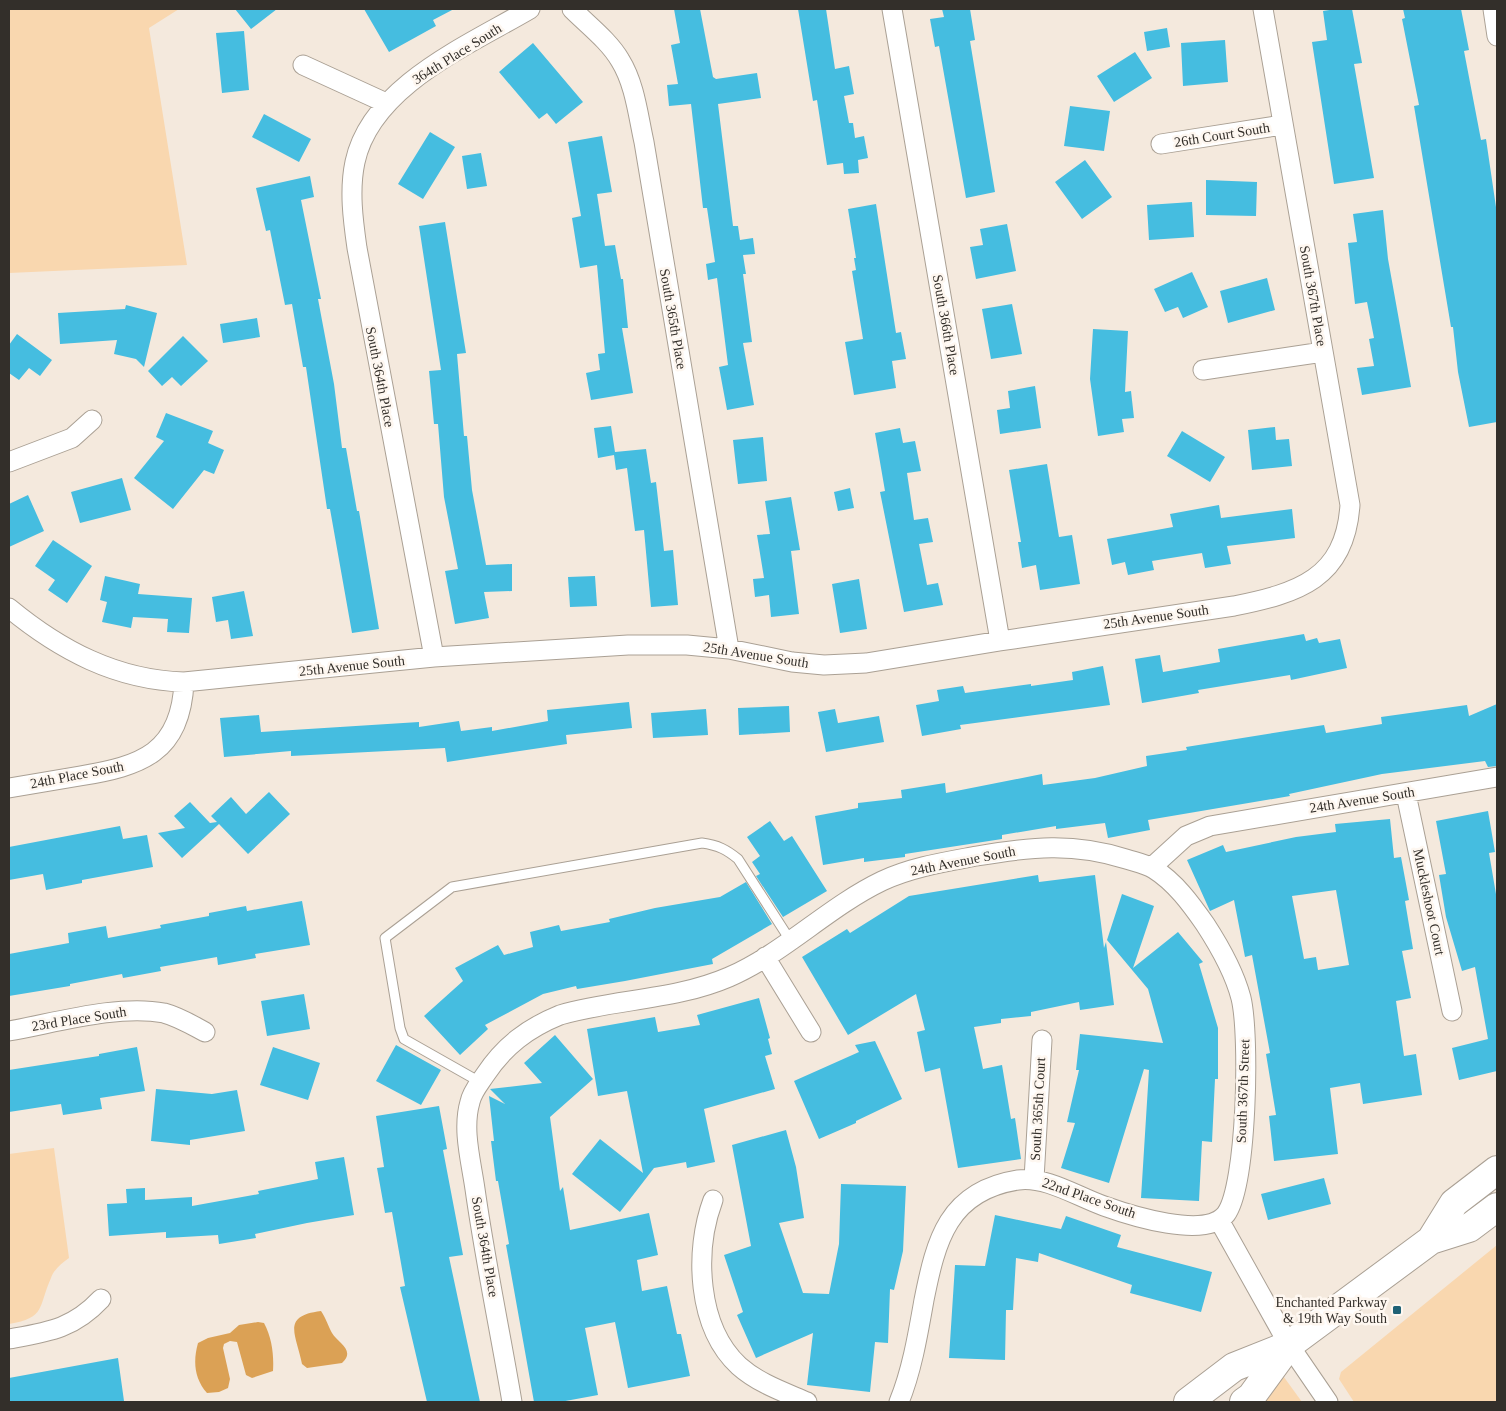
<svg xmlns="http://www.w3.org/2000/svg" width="1506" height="1411" font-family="Georgia,serif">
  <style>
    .green { fill: #f9d7af }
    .water { fill: #dba155 }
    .building { fill: #45bde0; fill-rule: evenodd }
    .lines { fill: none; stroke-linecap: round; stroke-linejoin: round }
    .service-casing { stroke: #aaa094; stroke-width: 11 }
    .minor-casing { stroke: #aaa094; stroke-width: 21 }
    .primary-casing { stroke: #aaa094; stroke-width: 30 }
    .service { stroke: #fff; stroke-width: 9 }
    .minor { stroke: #fff; stroke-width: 19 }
    .primary { stroke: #fff; stroke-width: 28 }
    .poi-dot { fill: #1f6175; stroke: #fef7f0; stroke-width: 2 }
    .labels { text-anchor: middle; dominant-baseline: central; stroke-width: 5; stroke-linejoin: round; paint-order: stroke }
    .street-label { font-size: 14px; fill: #332f2a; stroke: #fef7f0 }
    .poi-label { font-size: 14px; fill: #332f2a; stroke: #fef7f0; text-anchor: end }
  </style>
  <rect width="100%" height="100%" fill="#f4e9dd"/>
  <path class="green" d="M9,9h170l-30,19 38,237 -178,8z
    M54,1148l15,110c-7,5 -15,11 -18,20 -13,29 -5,40 -42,46v-170z
    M1497,1245v157h-143l-15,-23 2,-7z
    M1281,1373l21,29h-59z"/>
  <path class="water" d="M321,1311c5,7 7,15 11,22 6,10 24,17 10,30l-35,5 -5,-4c-6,-30 -21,-48 19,-53z
    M258,1322l6,1c8,15 10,32 9,48l-21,7 -6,-3 -9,-33 -7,-1 -6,3 -1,4 7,31 -2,9 -9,4 -12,1c-13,-15 -14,-32 -9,-50l10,-5 22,-5 9,-8z"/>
  <path class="building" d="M235,9h42l-26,20z
    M364,9h90l-21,11 3,6 -47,26z
    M674,9h26l13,68 3,2 41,-6 4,25 -43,6 15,122h5l2,14 13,-2 2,16 -12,1 3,19h-3l9,68 -9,1 11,62 -27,5 -8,-43 9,-2 -11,-87 -9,2 -2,-16 9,-2 -8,-54h-4l-12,-104 -22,2 -2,-21 11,-1 -7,-39 9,-2z
    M798,9h28l9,60 14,-3 5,28 -10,2 5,27h4l2,15 9,-2 4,22 -10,2 1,13 -15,1 -1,-11 -16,2 -10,-65 -4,1z
    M942,9h28l5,31 -5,1 25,151 -29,6 -27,-152 -4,1 -5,-28 14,-2z
    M1336,9h16l10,54 -8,1 20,114 -40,6 -22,-142 15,-2 -4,-29z
    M1403,9h58l8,41 -5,1 17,89 5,-1 11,75v208l-28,5 -11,-55 -5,-45h-2l-37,-221 5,-1 -17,-86 3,-1z
    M1167,28l3,19 -23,4 -3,-19z
    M244,31l5,59 -27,3 -6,-60z
    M1225,40l3,42 -45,4 -2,-43z
    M533,43l50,59 -27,22 -9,-11 -8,6 -40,-47z
    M1135,52l17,26 -38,24 -17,-26z
    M1070,106l40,5 -6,40 -40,-5z
    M264,114l47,25 -12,23 -47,-25z
    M430,132l25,15 -32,52 -25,-15z
    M602,136l10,56 -15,2 8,52 10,-1 6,34h2l5,49h-6l11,65 -42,7 -5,-27 14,-3 -2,-16 7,-1 -8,-88 -17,3 -8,-50 9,-2 -13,-74z
    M481,153l6,33 -20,3 -5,-33z
    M1085,160l27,37 -30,22 -27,-37z
    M310,176l4,21 -13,3 20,99h-3l16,85 8,64h4l11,63h2l20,118 -27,4 -22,-124h-3l-21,-142h-3l-11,-63 -7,1 -15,-75 -4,1 -10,-43z
    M1206,180l51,2 -1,34 -50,-1z
    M1192,202l2,35 -45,3 -2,-35z
    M876,204l20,129 5,-1 5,27 -14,2 4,27 -42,7 -9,-53 18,-3 -11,-68 4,-1 -2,-12h2l-8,-49z
    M1383,210l5,49 23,128 -49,8 -5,-27 17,-2 -5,-27 5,-1 -7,-36 -12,2 -7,-61 9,-1 -4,-28z
    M445,222l21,131 -9,1 7,82h3l5,54 14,75 26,-1v27l-28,1 5,26 -34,6 -10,-53 13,-2 -14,-72 -6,-73h-4l-5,-53 12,-1 -22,-144z
    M1007,224l9,47 -40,8 -6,-32 13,-2 -3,-16z
    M1192,272l16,35 -25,11 -5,-11 -13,5 -11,-23z
    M1267,278l8,32 -47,13 -8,-32z
    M1012,304l10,50 -31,5 -9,-50z
    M126,305l31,8 -13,54 -8,-8 -22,-5 3,-14 -57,4 -2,-31 67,-4z
    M257,318l3,19 -37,6 -3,-19z
    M1093,329l35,2 -3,61 6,-1 3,27 -12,1 2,13 -26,4 -8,-57z
    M17,334l35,26 -12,16 -11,-8 -10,12 -10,-7v-28z
    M183,336l25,25 -27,25 -9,-9 -10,9 -14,-15z
    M1035,386l6,42 -41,6 -3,-24 13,-2 -2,-17z
    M166,413l47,18 -5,12 16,7 -10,24 -10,-4 -31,39 -39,-31 30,-37 -8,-4z
    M611,426l4,26 31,-3 5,34 5,-1 8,69 9,-1 5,55 -27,2 -7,-77 -9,1 -8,-63 -11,2 -2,-15 -16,3 -4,-30z
    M1275,427l1,13 13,-1 3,27 -40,4 -4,-40z
    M900,428l3,15 12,-2 6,30 -14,2 7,47 14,-2 5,24 -14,2 8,41 11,-2 5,22 -39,7 -24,-120 5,-1 -10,-58z
    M1182,431l43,26 -15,25 -43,-26z
    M763,437l4,44 -29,3 -5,-44z
    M1047,464l12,73 13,-2 8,49 -40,6 -4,-25 -14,3 -4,-26h3l-12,-72z
    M122,478l9,32 -51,13 -9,-31z
    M850,488l4,20 -16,3 -4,-19z
    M28,495l16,36 -35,16v-43z
    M791,497l9,53 -9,1 8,63 -28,3 -2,-22 -14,2 -2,-18 11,-1 -7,-43 13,-1 -5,-33z
    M1219,505l2,13 71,-9 3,29 -68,8 4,18 -26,4 -3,-15 -50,8 2,9 -26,5 -3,-13 -13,3 -5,-26 66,-12 -3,-13z
    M53,540l39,26 -25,37 -19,-13 7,-10 -20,-14z
    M105,576l35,8 -2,10 54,4 -3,35 -22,-1 1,-13 -35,-2 -2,11 -29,-6 5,-20 -7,-2z
    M595,576l2,30 -27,1 -2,-30z
    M859,579l8,50 -27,4 -8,-49z
    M244,591l9,45 -22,3 -3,-19 -12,2 -4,-25z
    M1304,634l2,7 11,-3 2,5 21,-4 7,29 -56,12 -1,-5 -92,15 1,3 -57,10 -7,-44 25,-4 3,17 57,-10 -2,-13z
    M1103,666l7,39 -150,20 1,4 -39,7 -6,-31 23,-4 -2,-11 26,-4 2,7 66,-9v2l42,-6 -1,-8z
    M629,702l3,26 -66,7 1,9 -120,18 -2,-14 -154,8v-5l-67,6 -4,-39 39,-3 2,17 158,-10v5l40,-6 2,10 31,-4v4l56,-10 -1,-11z
    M1497,704v62l-9,1 -3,-6 -103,13 -93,20 1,2 -142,24 2,10 -42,8 -3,-15 -49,6v-3l-54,9v4l-97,15v3l-41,5v-4l-41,7 -8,-49 43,-8v-5l44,-5 -1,-8 44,-7 1,10 96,-19 1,11 52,-7 52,-12 -1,-10 41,-6 -1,-3 138,-22 2,8 56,-9 -1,-7 86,-12 2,11z
    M789,706l1,26 -51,3 -1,-27z
    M706,709l2,26 -55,3 -2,-25z
    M835,709l3,14 41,-7 5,26 -58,10 -8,-40z
    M269,792l21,22 -42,40 -29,-30 -37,34 -24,-25 27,-5 -11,-12 16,-14 20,21 7,-1 -6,-6 20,-19 15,17z
    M1488,811l7,41 -6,1 8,47v171l-38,9 -7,-32 36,-9 -13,-72 -13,4 -16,-54 -7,-42 7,-1 -10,-53z
    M1390,819l4,39 7,-1 8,43 -4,1 8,48 -11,2 9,47 -15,3 8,55 12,-2 6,41 -59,9 -3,-21 -30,5 8,66 -64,7 -5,-45 7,-1 -10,-61 4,-1 -18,-98 -7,2 -11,-57 -24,11 -23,-51 36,-15 3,7 70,-15 40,-5 -1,-8zM1336,890l13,75 -31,5 -2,-13 -12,2 -12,-63z
    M770,821l14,20 8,-5 35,55 -44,26 -27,-41 4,-2 -8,-12 8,-6 -13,-19z
    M120,826l3,13 24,-4 6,32 -71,13v3l-36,7 -3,-16 -34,6v-33z
    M1038,875l1,7 56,-7 9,73 2,-6 8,63 -34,5 -1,-8 -48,10v4l-30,3v4l-27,4 9,42 19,-4 9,54 4,-1 6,41 -63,9 -18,-100 -15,4 -8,-40 8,-2 -9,-36 -68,41 -46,-78 45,-28 3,4 59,-37z
    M746,882l26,42 -60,35 1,5 -88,17 -48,8 -1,-3 -33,8 -58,31 3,4 -28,26 -36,-39 39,-35 -8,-13 43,-23 6,10 29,-8 -3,-15 29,-7 2,6 49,-9 -1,-3 46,-11 65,-11z
    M1122,894l32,12 -21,62 45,-36 25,30 -4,2 19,64v51h-3l-3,63 -10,-1 -3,60 -58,-3 8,-128 -5,-1 -35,114 -48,-15 14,-45 -8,-1 12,-52h-3l4,-36 83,9 -15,-54 -41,-49z
    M302,901l8,44 -55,9 1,4 -38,7 -1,-8 -57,10 1,4 -38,7 -1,-4 -52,10v2l-61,10v-42l60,-11 -1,-10 38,-7 2,12 53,-10 -1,-3 49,-9v-3l37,-7 1,5z
    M304,994l6,35 -43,7 -6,-35z
    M759,998l11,40 -2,1 4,15 -7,2 10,33 -71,20 11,53 -28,6 -1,-6 -32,6 -34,44 -48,-38 28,-35 43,34 -16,-82 -29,5 -11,-67 68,-12 3,15 42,-7 -3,-10z
    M555,1035l38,44 -43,38 10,74 3,-4 7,43 79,-17 9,42 -21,5 5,31 25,-5 10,48h4l9,42 -62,12 -13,-66 -30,6 13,67 -38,7h-26l-28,-157 3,-1 -11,-63h-2l-5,-40h3l-5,-45 16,8 -15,-15 52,-6 -18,-20z
    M875,1041l27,58 -46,22v2l-37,16 -25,-58 65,-29 -4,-7z
    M396,1045l45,25 -20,35 -45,-24z
    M137,1047l8,44 -45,7 2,11 -39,6 -2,-11 -52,8v-42l90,-14v-2z
    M273,1047l47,16 -12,37 -48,-15z
    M156,1089l56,5 25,-4 8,41 -55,9v5l-39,-4z
    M439,1106l8,43 -4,1 20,105 -14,2 31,145h-53l-27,-115 5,-1 -13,-74 -7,1 -8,-45 7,-1 -8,-51z
    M786,1130l10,37 8,51 -25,5 24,70 26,1 10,-50 2,-60 65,2 -3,65 -9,39 -4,-1 -2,54 -13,-1 -5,50 -63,-7 6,-52 -57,25 -19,-43 6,-3 -19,-57 27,-9 -19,-101z
    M344,1157l10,58 -47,8 -52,11 1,4 -37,6 -1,-9 -52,3v-6l-57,4 -2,-32 20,-1 -1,-14 19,-1v12l47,-3v9l67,-12 -1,-3 60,-12 -3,-17z
    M1324,1178l7,26 -63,16 -7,-26z
    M995,1215l66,14 5,-13 55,19 -4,12 95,25 -11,40 -71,-19 2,-8 -93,-32 -1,9 -22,-4 -3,52h-7l-1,50 -56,-2 6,-93 30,1z
    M118,1358l6,43 -115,1v-24z"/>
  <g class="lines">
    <defs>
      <path id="service" d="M480,1082l-76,-43 -4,-11 -15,-90 67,-51 250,-44c16,2 25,7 36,16l52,81"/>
      <path id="minor" d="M572,9c16,16 37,32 48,51 15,24 18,55 24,82l85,507
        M892,9l108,632
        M1493,9l4,27
        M303,65l83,38
        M1161,144l121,-19
        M1203,370l120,-18
        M9,462l63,-24 20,-18
        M9,608c51,42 107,72 175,74l250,-25 194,-12h59l42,4 63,13 32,3 42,-2 134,-22 234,-35c64,-13 111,-27 116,-101l-87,-496
        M434,657l-77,-409c-4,-28 -8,-58 -2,-86 16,-76 114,-117 175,-153
        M9,788c24,-4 48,-8 71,-12 61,-10 101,-23 104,-94
        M1406,794l46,217
        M1152,867l34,-31 24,-10 287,-49
        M765,957l46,75
        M9,1031c46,-8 109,-27 155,-18 15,4 28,12 41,19
        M1034,1179l8,-139
        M713,1200c-19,51 -16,127 26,166 19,17 45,26 68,36
        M1219,1220l70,125 39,57
        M9,1339c39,-7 64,-10 92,-40
        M512,1402c-12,-71 -27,-142 -37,-213 -4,-28 -13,-60 -5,-87 2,-10 9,-18 15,-27 19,-29 43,-47 75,-60 56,-16 116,-15 169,-38 55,-24 99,-70 153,-96 30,-14 63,-19 95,-25 53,-9 96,-14 149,3 9,3 20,5 28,10 21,13 37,35 51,55 15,23 29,47 36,74 9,37 6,187 -15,216 -20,26 -97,1 -122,-8 -26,-9 -58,-30 -86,-26 -70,11 -82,60 -94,120 -6,34 -12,70 -25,102"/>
      <path id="primary" d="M1431,1240l23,-37 43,-33
        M1188,1402l46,-35 55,-22 142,-105 38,-12 28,-21
        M1244,1402l7,-5 38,-52"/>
    </defs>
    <use href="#service" class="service-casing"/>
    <use href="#minor" class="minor-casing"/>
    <use href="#primary" class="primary-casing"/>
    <use href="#service" class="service"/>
    <use href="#minor" class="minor"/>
    <use href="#primary" class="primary"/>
  </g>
  <rect class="poi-dot" x="1392" y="1305" width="10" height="10" rx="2.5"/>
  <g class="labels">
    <g class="street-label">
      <text transform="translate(457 54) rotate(-32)">364th Place South</text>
      <text transform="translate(1222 135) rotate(-9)">26th Court South</text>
      <text transform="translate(1313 296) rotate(80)">South 367th Place</text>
      <text transform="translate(673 319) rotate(80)">South 365th Place</text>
      <text transform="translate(946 325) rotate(80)">South 366th Place</text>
      <text transform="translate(380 377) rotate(79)">South 364th Place</text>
      <text transform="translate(1156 617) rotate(-8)">25th Avenue South</text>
      <text transform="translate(756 655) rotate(9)">25th Avenue South</text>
      <text transform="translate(352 666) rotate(-6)">25th Avenue South</text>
      <text transform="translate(77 775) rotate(-11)">24th Place South</text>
      <text transform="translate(1362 800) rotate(-9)">24th Avenue South</text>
      <text transform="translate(963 861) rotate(-11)">24th Avenue South</text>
      <text transform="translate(1429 902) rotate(78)">Muckleshoot Court</text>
      <text transform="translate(79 1019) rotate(-9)">23rd Place South</text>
      <text transform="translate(1243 1091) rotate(-88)">South 367th Street</text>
      <text transform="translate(1038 1109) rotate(-87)">South 365th Court</text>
      <text transform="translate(1089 1198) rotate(19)">22nd Place South</text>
      <text transform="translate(485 1247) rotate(80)">South 364th Place</text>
    </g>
    <g class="poi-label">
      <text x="1387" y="1302">Enchanted Parkway<tspan x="1387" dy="16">&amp; 19th Way South</tspan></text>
    </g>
  </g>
  <rect width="1506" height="1411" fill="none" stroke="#332f2a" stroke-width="20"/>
</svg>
